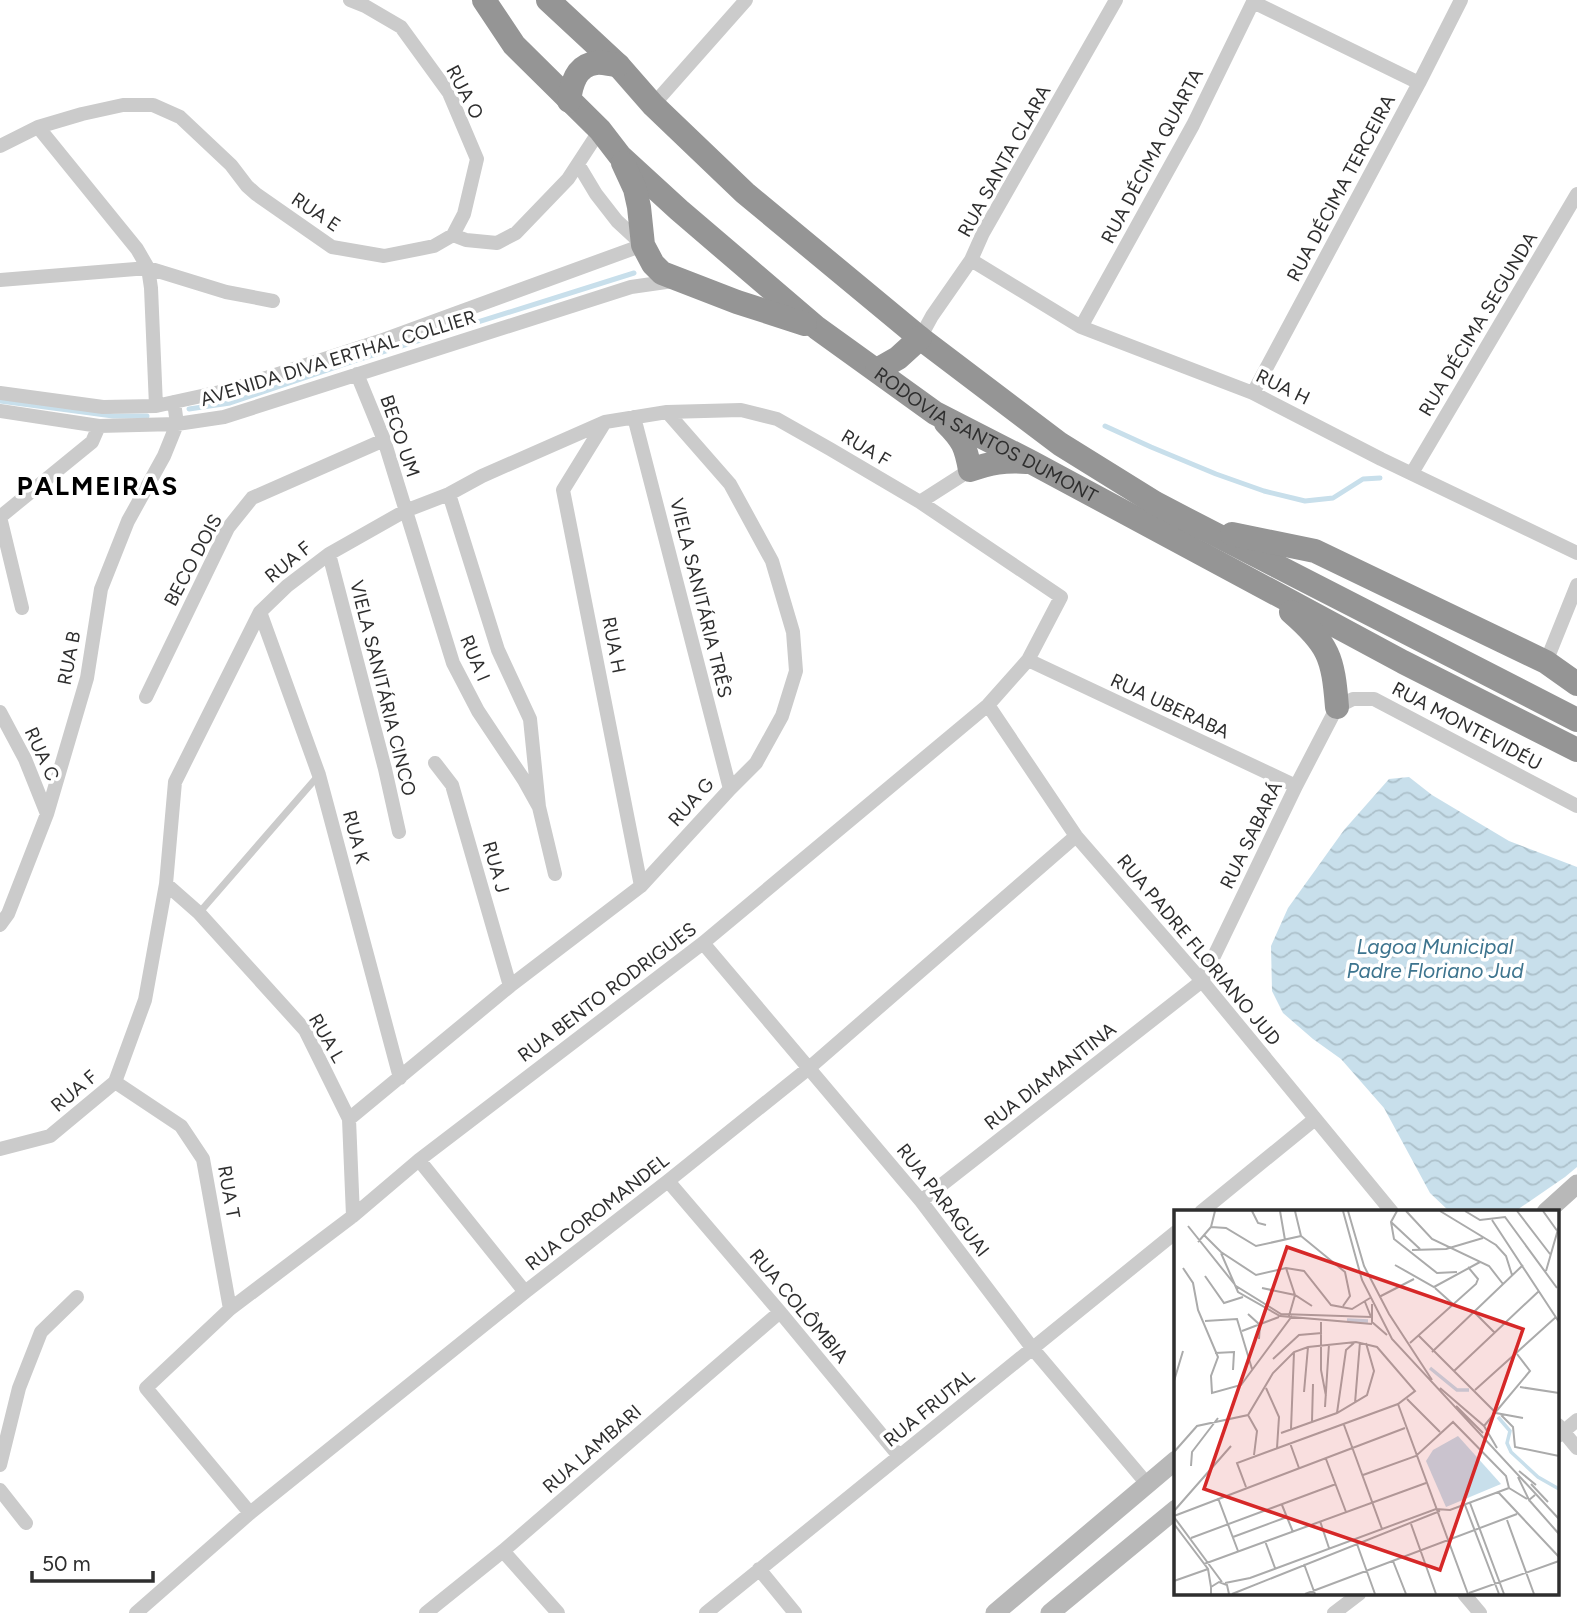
<svg xmlns="http://www.w3.org/2000/svg" width="1577" height="1613" font-family="Figtree,sans-serif">
  <style>
    .water { fill: url(#water-waves) }
    .lines { fill: none; stroke-linecap: round; stroke-linejoin: round }
    .stream { stroke: #c8dfeb; stroke-width: 5 }
    .lane { stroke: #cbcbcb; stroke-width: 7 }
    .street { stroke: #cbcbcb; stroke-width: 14 }
    .secondary { stroke: #b8b8b8; stroke-width: 19 }
    .highway { stroke: #959595; stroke-width: 24 }
    .labels { text-anchor: middle; dominant-baseline: central; stroke-width: 7; stroke-linejoin: round; paint-order: stroke }
    .street-label { font-size: 19px; fill: #2e2e2e; stroke: #fff }
    .water-label { font-size: 21px; font-style: italic; fill: #3d748e; stroke: #fff }
    .district-label { font-size: 26px; font-weight: bold; letter-spacing: 2px; fill: #000; stroke: #fff }
    .inset-river { fill: none; stroke: #c8dfeb; stroke-width: 3.5 }
    .inset-road { fill: none; stroke: #ababab; stroke-width: 2 }
    .view { fill: #d62828; fill-opacity: 0.15; stroke: #d62828; stroke-width: 3.5 }
    .inset-edge { fill: none; stroke: #2e2e2e; stroke-width: 3.5 }
  </style>
  <defs>
    <pattern id="water-waves" width="16" height="10" patternUnits="userSpaceOnUse" patternTransform="scale(1.75)"><rect width="16" height="10" fill="#c8dfeb"/><path d="M0 5q4-4 8 0t8 0" fill="none" stroke="#acc0ca"/></pattern>
  </defs>
  <rect width="100%" height="100%" fill="#fff"/>
  <path class="water" d="M1409,777l23,18 77,46 68,26v300l-12,10 -51,35h-64l-20,-19 -46,-85 -43,-49 -28,-20 -30,-26 -11,-22 -1,-45 17,-38 56,-78 45,-51z"/>
  <g class="lines">
    <path class="stream" d="M0,401l113,15h34
      M189,409l41,-6 130,-44 274,-86
      M1105,426l46,21 65,27 48,17 41,10 28,-3 30,-19 17,-1"/>
    <path class="lane" d="M199,913l119,-137"/>
    <path class="street" d="M350,0l15,6 36,21 48,66 28,66 -13,55 -11,21
      M1253,2l166,81
      M653,105l93,-105
      M38,127l99,122 11,19 3,20 5,118
      M0,146l38,-19 44,-13 41,-9h30l27,12 51,48 16,21 9,8 76,53 52,9 50,-10 19,-11 13,5 31,3 19,-10 52,-54 32,-49
      M971,260l110,67 172,66 128,66 196,94
      M0,280l148,-12 78,24 47,9
      M1081,327l112,-202 61,-125
      M920,338l12,-22 39,-56 12,-27 133,-233
      M357,374l27,66 69,223 25,48 46,69 15,27
      M0,393l103,14 53,-1 18,-4 55,-12 151,-49 263,-96 -26,-24 -21,-27 -18,-30
      M1253,393l166,-310 42,-83
      M0,411l99,15 78,-2 47,-7 407,-130 42,-6
      M634,417l96,372
      M605,422l-42,68 78,396
      M1412,473l165,-279
      M449,494l49,156 32,69 9,88 16,67
      M920,502l50,-32
      M0,517l92,-75 7,-16
      M0,517l22,91
      M329,554l56,215 14,63
      M260,612l59,163 81,303
      M1028,660l268,126
      M1546,662l31,-77
      M146,697l82,-169 24,-30 132,-58
      M988,705l88,131 126,145 190,231
      M0,712l25,47 22,55
      M435,763l17,22 58,201
      M166,884l33,29 106,117 44,89 4,97
      M0,925l8,-11 39,-100 40,-136 14,-89 27,-68 36,-65 13,-32 -3,-22
      M703,943l218,258 112,148 115,136
      M115,1082l66,44 22,33 27,150
      M349,1119l161,-133 131,-100 89,-97 26,-26 26,-47 14,-45 -3,-39 -21,-71 -42,-77 -63,-72
      M0,1149l50,-13 65,-54 30,-82 21,-116 9,-102 85,-170 27,-26 42,-32 76,-43 44,-17 33,-18 123,-54 62,-10 74,-2 36,9 53,30 90,53 141,95 -33,63 -40,45 -285,238 -284,217 -66,56 -123,93 -84,79 104,125
      M419,1160l106,132
      M668,1181l112,131 119,144
      M921,1201l281,-220 94,-195 41,-79 16,-8h21l203,107
      M1201,1212l114,-93
      M1558,1425l19,23
      M1558,1436l19,-16
      M0,1465l19,-77 22,-56 36,-35
      M0,1490l26,33
      M503,1551l55,62
      M759,1569l36,44
      M1464,1594l16,19
      M136,1613l114,-100 275,-221 143,-111 141,-113 267,-232
      M426,1613l77,-62 277,-239
      M706,1613l470,-381
      M1334,1613l25,-19"/>
    <path class="secondary" d="M1546,1212l31,-28
      M995,1613l181,-153
      M1050,1613l126,-104"/>
    <g class="highway">
      <path id="s1" d="M484,0l30,45 86,85 20,26 59,54 138,118 118,85 96,49 372,200 174,88"/>
      <path d="M548,0l70,65 35,40 92,88 175,145 140,106 95,59 48,25 374,192"/>
      <path d="M569,101c2,-16 7,-36 27,-38 7,-1 15,2 22,2"/>
      <path d="M623,163l12,26 4,18 4,38 10,19 9,9 75,29 68,22"/>
      <path d="M877,370l21,-12 22,-20"/>
      <path d="M946,423c17,17 20,24 24,47 20,-7 35,-10 57,-8"/>
      <path d="M1232,534l83,17 231,111 31,22"/>
      <path d="M1291,612c38,33 42,45 46,95"/>
    </g>
  </g>
  <g class="labels">
    <g class="street-label">
      <text transform="translate(465 92) rotate(62)">RUA O</text>
      <text transform="translate(1152 156) rotate(-62)">RUA DÉCIMA QUARTA</text>
      <text transform="translate(1004 161) rotate(-61)">RUA SANTA CLARA</text>
      <text transform="translate(1341 188) rotate(-62)">RUA DÉCIMA TERCEIRA</text>
      <text transform="translate(316 212) rotate(34)">RUA E</text>
      <text transform="translate(1478 324) rotate(-59)">RUA DÉCIMA SEGUNDA</text>
      <text transform="translate(338 358) rotate(-17)">AVENIDA DIVA ERTHAL COLLIER</text>
      <text transform="translate(1283 387) rotate(26)">RUA H</text>
      <text stroke="none"><textPath href="#s1" startOffset="670">RODOVIA SANTOS DUMONT</textPath></text>
      <text transform="translate(400 436) rotate(71)">BECO UM</text>
      <text transform="translate(866 448) rotate(31)">RUA F</text>
      <text transform="translate(193 560) rotate(-62)">BECO DOIS</text>
      <text transform="translate(288 562) rotate(-39)">RUA F</text>
      <text transform="translate(701 598) rotate(76)">VIELA SANITÁRIA TRÊS</text>
      <text transform="translate(614 645) rotate(79)">RUA H</text>
      <text transform="translate(69 658) rotate(-79)">RUA B</text>
      <text transform="translate(475 658) rotate(67)">RUA I</text>
      <text transform="translate(383 688) rotate(76)">VIELA SANITÁRIA CINCO</text>
      <text transform="translate(1170 706) rotate(25)">RUA UBERABA</text>
      <text transform="translate(1467 726) rotate(28)">RUA MONTEVIDÉU</text>
      <text transform="translate(42 754) rotate(65)">RUA C</text>
      <text transform="translate(691 802) rotate(-48)">RUA G</text>
      <text transform="translate(1251 835) rotate(-64)">RUA SABARÁ</text>
      <text transform="translate(356 837) rotate(75)">RUA K</text>
      <text transform="translate(496 867) rotate(74)">RUA J</text>
      <text transform="translate(1199 950) rotate(50)">RUA PADRE FLORIANO JUD</text>
      <text transform="translate(607 992) rotate(-37)">RUA BENTO RODRIGUES</text>
      <text transform="translate(327 1038) rotate(60)">RUA L</text>
      <text transform="translate(1050 1076) rotate(-38)">RUA DIAMANTINA</text>
      <text transform="translate(74 1091) rotate(-40)">RUA F</text>
      <text transform="translate(229 1192) rotate(80)">RUA T</text>
      <text transform="translate(943 1200) rotate(52)">RUA PARAGUAI</text>
      <text transform="translate(597 1212) rotate(-38)">RUA COROMANDEL</text>
      <text transform="translate(799 1306) rotate(50)">RUA COLÔMBIA</text>
      <text transform="translate(929 1408) rotate(-39)">RUA FRUTAL</text>
      <text transform="translate(592 1449) rotate(-41)">RUA LAMBARI</text>
    </g>
    <g class="water-label">
      <text x="1435" y="946">Lagoa Municipal<tspan x="1435" dy="24">Padre Floriano Jud</tspan></text>
    </g>
    <g class="district-label">
      <text x="98" y="486">PALMEIRAS</text>
    </g>
  </g>
  <g transform="translate(1174 1210)">
    <rect width="385" height="385" fill="#fff"/>
    <path d="M284,226l43,48 -55,23 -20,-46 7,-11z" fill="#c8dfeb"/>
    <path class="inset-river" d="M173,110l21,1M256,158l27,22h12M324,207l12,14 -3,12 4,9 27,25 21,12"/>
    <path class="inset-road" d="M78,1l6,12 8,2M106,1l5,29M121,1l6,25 44,36 5,24 -7,10M169,1l19,69 30,59 167,180M174,1l16,55 25,48 43,66M223,1l-6,11 3,17 43,34 20,-1M232,1l26,28 57,27 14,18M266,1l56,34 10,11 6,19M291,1l15,9 25,-3 52,71M343,1l33,43M369,1l15,21M318,10l67,102M217,12l29,27M14,16l48,60 45,28 90,3 -6,-15M37,17l15,1 30,18 45,-10M30,25l17,17 35,23 30,-7 18,3 27,34 21,4 18,-11M24,32l13,-15 4,-16M238,40l34,-1 37,-11M47,43l17,39 42,24 92,8M221,55l39,22 46,-25M9,58l10,15 5,27 20,47 -7,19 1,17 29,-8 51,-69M112,58l9,27 -6,21M372,61l13,-45M31,66l19,27 19,-6M88,78l33,7 17,11M261,78l19,17M205,87l35,-18M198,94v18l15,13M300,102l21,21M74,104l12,11 -1,14M31,111l32,-2 15,50M147,112v48l5,26M68,121l37,-14M245,126l77,77 27,5M236,133l66,-59 2,-5 -10,-12M258,142l91,-87M41,143l19,-1 -1,18M99,149l26,-24 23,-2M280,161l85,-80M0,171l9,-30M346,177l39,6M92,178l13,29 -2,31M266,178l44,38 13,22M301,180l81,-73M130,182l4,-45M233,189l33,33M181,193l5,-61M224,194l70,190M282,196l27,27M151,197l4,-63M163,203l9,-63 8,-7M74,205l9,16 -3,24M327,205l12,12 2,20 44,9M138,211l1,-37M170,215l38,104M310,216l46,-55 -13,-17M117,219l3,-77M107,223l56,-20 30,-18 7,-24 -8,-28M116,233l9,25M0,242l23,-26 51,-11 25,-42 21,-21 14,-5 48,-5 21,5 38,44 -17,13 -161,59 9,24M152,249l20,53M17,256l1,-14 26,-34M345,261l17,14M189,265l53,-19 37,-34 53,54 3,12M344,267l11,23 6,-5M357,274l17,18M335,278l18,11M324,282l61,65M44,288l20,53M355,290l30,34M296,293l34,91M108,295l11,27M291,295l34,89M0,301l57,-65M0,306l231,-88M0,307l48,65M333,310l27,74M146,311l9,27M0,314l34,45 3,18M237,314l25,70M59,327l54,-20M17,328l145,-54M91,331l10,27M183,334l18,50M219,351l13,33M30,354l222,-81M130,354l11,30M0,371l34,-12M51,373l25,-5 186,-69 14,1 59,-22M295,383l90,-32M37,384v-7l8,-5 8,3 2,9M58,384l208,-83M131,384l212,-80"/>
    <path class="view" d="M113,37l236,82 -83,241 -236,-81z"/>
    <rect width="385" height="385" class="inset-edge"/>
  </g>
  <path d="M32 1571v10h121v-10" fill="none" stroke="#2e2e2e" stroke-width="3.5"/>
  <text x="42" y="1571" font-size="21" fill="#2e2e2e" stroke="#ffffff" stroke-width="5" paint-order="stroke">50 m</text>
</svg>
